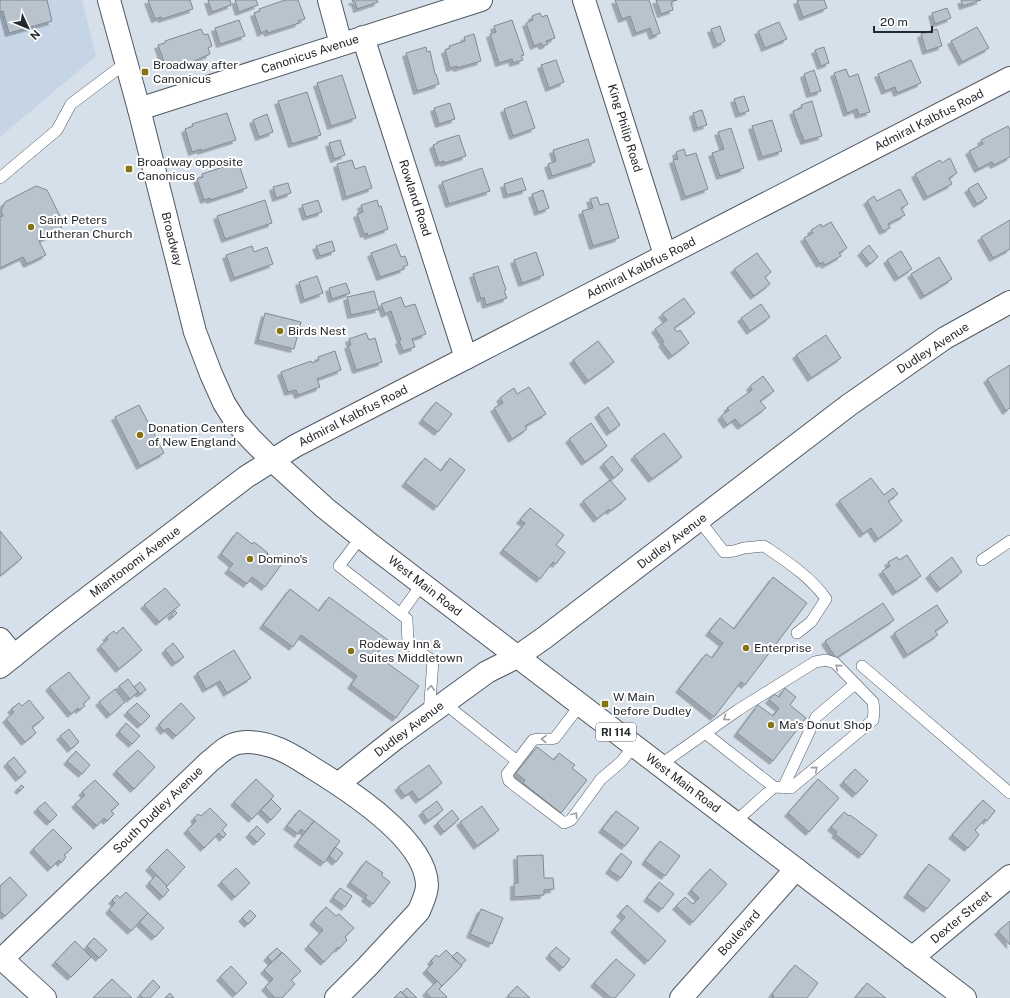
<svg xmlns="http://www.w3.org/2000/svg" width="1010" height="998" font-family="'Public Sans',sans-serif">
  <style>
    .built { fill: #c5d5e5 }
    .building { fill: #b9c3cd; stroke: #808a93; filter: url(#shadow) }
    .lines { fill: none; stroke-linecap: round; stroke-linejoin: round }
    .lane-casing { stroke: #515962; stroke-width: 12 }
    .street-casing { stroke: #515962; stroke-width: 24 }
    .secondary-casing { stroke: #515962; stroke-width: 24 }
    .primary-casing { stroke: #515962; stroke-width: 24 }
    .lane { stroke: #fff; stroke-width: 11 }
    .street { stroke: #fff; stroke-width: 22 }
    .secondary { stroke: #fff; stroke-width: 22 }
    .primary { stroke: #fff; stroke-width: 22 }
    .oneway { stroke: #9d9ea0 }
    .poi-dot { fill: #857416; stroke: #fff; stroke-width: 1.5 }
    .labels { text-anchor: middle; dominant-baseline: central; stroke-width: 4; stroke-linejoin: round; paint-order: stroke }
    .shield { fill: #fff; stroke: #66686b; stroke-width: 1 }
    .shield-label { font-size: 11px; font-weight: bold; fill: #25282c }
    .street-label { font-size: 12px; fill: #25282c; stroke: #fff }
    .poi-label { font-size: 12px; fill: #25282c; stroke: #fff; text-anchor: start }
  </style>
  <defs>
    <filter id="shadow"><feDropShadow dx="-3.5" dy="3.5" stdDeviation="0" flood-color="#0004"/></filter>
  </defs>
  <rect width="100%" height="100%" fill="#d6e0ea"/>
  <path class="built" d="M0,0h82l14,56 -96,81z"/>
  <path class="building" d="M0,0h47l5,21 -43,12 -6,-22 -3,1z
    M148,0h42l3,9 -31,10 -1,-2 -6,2z
    M208,0h22l1,5 -19,7z
    M235,0h21l2,5 -19,7z
    M285,0h13l7,19 -7,2 1,2 -31,10 -1,-3 -6,3 -7,-20 6,-2 -1,-2z
    M352,0h25l1,2 -21,7 -2,-7h-2z
    M615,0h34l11,33 -7,3 -3,-8 -14,5 -6,-17 -8,3z
    M656,0h21l-6,2 2,8 -12,4z
    M799,0h25l3,8 -24,9 -6,-16z
    M961,0h20l-18,6z
    M947,8l4,10 -16,6 -3,-11z
    M540,13l2,4 5,-2 8,23 -9,3 2,3 -5,2 -2,-3 -7,3 -8,-23 7,-3 -1,-4z
    M239,20l6,16 -25,8 -5,-16z
    M512,20l12,35 -3,1 2,4 -10,3 -1,-4 -13,4 -9,-29 6,-2 -2,-6z
    M779,22l8,17 -22,9 -7,-17z
    M720,26l5,15 -8,4 -6,-16z
    M977,27l12,21 -27,14 -11,-21z
    M201,29l3,6 4,-1 4,12 -4,2 2,6 -20,9 -4,-1 -13,4 -1,-1 -6,2 -8,-22 7,-2v-2z
    M937,29l5,17 -16,5 -5,-17z
    M474,34l7,27 -24,7v-2l-7,2 -5,-18 5,-2 -1,-2 16,-5 -1,-4z
    M426,47l1,5 3,-1 5,23h1l3,10 -22,7 -11,-38z
    M824,47l5,16 -8,3 -6,-16z
    M556,60l8,22 -15,6 -8,-23z
    M911,60l10,23 -24,10 -2,-6 -10,4 -7,-17z
    M846,69l3,8 9,-3 12,38 -11,3 -2,-6 -10,4 -13,-40z
    M814,70l7,21 -11,3 -6,-20z
    M342,75l14,43 -25,8 -14,-43z
    M307,92l14,43 -29,9 -14,-43z
    M744,96l5,15 -10,3 -5,-15z
    M526,101l9,27 -22,8 -9,-27z
    M812,101l10,35 -18,5 -2,-7h-1l-8,-23 9,-3 -1,-3z
    M450,103l5,16 -16,5 -5,-16z
    M702,110l5,15 -10,3 -4,-15z
    M227,113l9,27 -35,11v-2l-9,3 -7,-23 8,-3 -1,-2z
    M267,114l6,18 -14,5 -6,-17z
    M772,120l10,31 -20,6 -10,-31z
    M1008,126l2,4v27l-16,8 -2,-3 -14,7 -9,-18 14,-7 -2,-4z
    M731,128l13,40 -24,8 -8,-23 12,-4 -6,-17z
    M459,135l7,21 -22,7v-2l-5,2 -6,-18 5,-2 -1,-1z
    M588,139l7,23 -43,14 -4,-12 8,-3 -3,-11z
    M340,140l5,15 -11,4 -5,-16z
    M684,149l2,7 10,-3 12,36 -23,8 -12,-37 5,-1 -2,-7z
    M950,158l7,15 -8,5 3,6 -25,13 -12,-23 25,-14 2,3z
    M352,160l3,9 10,-3 7,22 -26,9 -9,-33z
    M238,162l9,26 -37,12v-2l-6,2 -7,-21 6,-2 -1,-3z
    M482,168l8,23 -41,13 -7,-22z
    M522,178l4,12 -19,5 -3,-11z
    M288,183l3,10 -15,5 -3,-11z
    M978,183l9,15 -10,6 -9,-15z
    M36,186l11,4 16,32 -3,9 -21,10 7,14 -19,9 -4,-7 -23,11v-51l3,-1 -2,-5 4,-9z
    M900,189l8,15 -7,4 4,7 -17,9 2,4 -7,3 -16,-30 7,-5 3,5z
    M543,190l6,18 -11,4 -6,-18z
    M597,197l3,8 8,-2 11,35 -26,8 -11,-35 11,-3 -3,-9z
    M265,200l7,23 -47,16 -8,-23z
    M318,200l4,12 -16,5 -4,-12z
    M377,200l2,7 2,-1 7,23 -20,7 -1,-3 -3,1 -7,-20 6,-2 -2,-7z
    M1010,220v29l-17,9 -12,-21z
    M831,222l16,26 -8,5 2,3 -16,9 -2,-3 -3,2 -16,-26 9,-5 -2,-3 10,-6 1,3z
    M332,241l3,10 -15,5 -4,-10z
    M396,244l5,13 4,-1 3,9 -5,2 1,2 -24,8 -9,-24z
    M869,245l9,12 -8,7 -9,-12z
    M252,246l2,6 13,-5 6,17 -39,14 -8,-23z
    M901,251l11,18 -14,9 -11,-18z
    M536,252l8,23 -22,8 -8,-23z
    M757,253l14,19 -6,5 5,7 -16,12 -20,-27z
    M939,257l13,22 -28,17 -13,-22z
    M498,266l8,24 -2,1 3,7 -21,7 -2,-8 -3,2 -8,-25z
    M317,276l6,17 -19,7 -5,-18z
    M346,283l4,10 -18,6 -3,-11z
    M374,291l5,18 -28,6 -4,-18z
    M401,297l4,10 10,-3 11,30 -14,5 3,8 -12,4 -4,-10 2,-1 -10,-29 -6,3 -4,-10z
    M684,298l11,15 -21,15 3,4 3,-2 9,13 -17,13 -10,-13 2,-1 -9,-13 12,-9 -5,-6z
    M761,304l9,13 -20,14 -9,-13z
    M265,313l36,9 -7,27 -36,-9z
    M366,333l3,7 6,-2 7,24 -26,8 -8,-25h3l-2,-6z
    M826,335l15,23 -30,20 -15,-23z
    M598,341l16,21 -26,19 -15,-21z
    M335,351l6,19 -24,9 3,8 -22,8 -2,-5 -8,2 -7,-20 30,-11 1,2 7,-3 -1,-3z
    M1010,365v43l-4,3 -19,-32z
    M763,376l11,15 -14,10 6,7 -25,18 -6,-7 -8,6 -6,-9 8,-6 -2,-2 25,-18 -2,-4z
    M529,387l17,27 -21,12 2,3 -15,10 -18,-31 9,-5 -3,-5 5,-4 9,-6 3,6z
    M436,402l16,12 -14,18 -16,-12z
    M139,405l25,48 -24,13 -25,-49z
    M608,407l12,18 -10,7 -12,-18z
    M591,423l16,23 -22,16 -16,-23z
    M664,433l18,24 -30,22 -18,-23z
    M612,456l11,14 -9,8 -11,-14z
    M425,458l16,13 9,-13 15,12 -28,37 -32,-24z
    M871,478l13,17 9,-7 5,6 -10,7 14,20 -24,18 -7,-11 -8,6 -24,-33z
    M610,480l16,19 -16,12 -1,-2 -12,10 -14,-18z
    M530,508l34,27 -8,10 9,7 -9,12 -3,-2 -13,17 -37,-29 22,-27 -5,-3z
    M0,531l22,27 -22,18z
    M237,532l15,12 2,-2 14,11 -1,1 14,11 -16,22 -13,-10 -5,7 -19,-14 5,-6 -12,-10z
    M907,555l14,21 -25,16 -14,-21 8,-5 -2,-4 9,-5 2,3z
    M952,557l10,15 -22,17 -11,-14z
    M773,577l34,26 -62,82 -4,-3 -27,35 -35,-28 27,-35 6,4 11,-15 -14,-11 11,-14 14,11z
    M165,588l15,17 -21,17 -15,-17z
    M290,589l29,22 10,-14 59,43 -12,15 43,31 -23,32 -45,-33 6,-9 -56,-41 -8,12 -30,-22z
    M883,603l11,17 -58,38 -11,-17z
    M937,605l11,17 -13,9 3,4 -31,20 -13,-22z
    M175,611l2,2 -4,4 -2,-3z
    M123,627l19,23 -23,19 -19,-23 8,-7 -2,-2 8,-6 2,3z
    M173,643l11,14 -9,6 -10,-13z
    M234,650l17,28 -24,15 -7,-12 -14,8 -9,-16z
    M69,672l21,26 -7,6 2,2 -6,4 -1,-2 -7,6 -22,-27z
    M128,679l10,13 -8,7 -11,-13z
    M140,682l6,8 -6,4 -6,-7z
    M785,688l11,9 -6,8 16,13 -33,43 -36,-28 21,-28 15,11 6,-8 -10,-8 5,-6 5,3z
    M115,689l10,13 -15,13 -11,-13z
    M29,700l15,18 -12,9 4,6 -11,9 -19,-23 8,-7 -3,-3 8,-6 3,3z
    M137,703l13,13 -9,9 -14,-13z
    M181,703l14,15 -19,18 -8,-8 -4,3 -5,-6 3,-3v-1z
    M126,723l14,13 -8,8 -13,-12z
    M69,729l10,13 -8,7 -11,-13z
    M537,747l17,13 5,-7 16,12 -3,3 15,12 -26,33 -38,-30 2,-3 -9,-7z
    M138,750l17,17 -21,22 -18,-18z
    M76,751l14,14 -8,9 -15,-13z
    M14,757l12,15 -7,6 -12,-15z
    M429,765l13,18 -23,17 -7,-9 -7,5 -7,-9z
    M855,769l13,12 -12,13 -13,-12z
    M256,779l18,17 -22,23 -18,-17z
    M818,779l21,19 -30,34 -21,-19z
    M95,780l24,24 -8,7 3,3 -7,7 -3,-3 -7,8 -22,-22 10,-9 -3,-3z
    M21,785l3,2 -4,4 -2,-2z
    M271,799l10,10 -10,11 -10,-10z
    M983,800l12,11 -8,10 -2,-2 -10,11 4,5 -11,13 -16,-13z
    M437,801l6,9 -15,11 -6,-9z
    M45,802l12,13 -7,7 -13,-13z
    M482,806l17,24 -22,16 -17,-24z
    M210,808l17,17 -5,5 4,4 -3,4 -4,-5 -15,15 -17,-18 9,-9 -2,-3 4,-4 3,2z
    M299,810l15,11 -9,11 -4,-3 -3,5 -11,-8z
    M452,810l7,9 -15,13 -7,-9z
    M616,811l23,17 -14,18 -23,-17z
    M844,812l5,4 1,-1 27,20 -15,20 -27,-21 2,-2 -6,-5z
    M314,821l26,20 -16,22 -27,-20z
    M257,826l8,8 -8,8 -8,-8z
    M53,829l19,19 -8,7 2,2 -5,6 -2,-3 -8,8 -18,-19z
    M660,841l20,15 -15,20 -20,-15z
    M335,847l8,6 -7,9 -7,-6z
    M167,849l18,18 -18,19 -18,-19z
    M621,853l11,9 -11,16 -12,-8z
    M543,855l1,23h9l1,11 -10,1v5l-30,2v-14h4l-1,-27z
    M366,861l17,12 -2,2 9,7 -17,22 -8,-6 2,-3 -17,-12z
    M929,864l21,16 -23,29 -20,-15z
    M236,868l14,15 -15,14 -14,-15z
    M710,869l17,15 -34,38 -17,-16 9,-9 8,7 6,-6 -8,-8z
    M156,875l11,11 -1,1 3,3 -6,7 -14,-14z
    M10,877l17,18 -22,21 -5,-5v-25z
    M659,882l15,12 -12,15 -15,-11z
    M340,888l12,8 -7,11 -12,-9z
    M126,892l22,21 -17,18 -22,-21 6,-7 -3,-3 5,-5 3,3z
    M627,905l39,36 -18,20 -34,-32 11,-12 -5,-4z
    M326,907l10,9 3,-2 15,14 -9,9 2,3 -8,9 -1,-2 -14,15 -16,-16 15,-16 -10,-9z
    M481,909l22,9 -11,26 -22,-10z
    M250,910l6,6 -8,8 -6,-6z
    M148,913l16,15 -9,9 -16,-15z
    M1010,921v24l-12,-14z
    M94,938l13,12 -8,8 -12,-12z
    M75,941l16,16 -20,20 -16,-15z
    M556,947l14,12 -7,9 -14,-13z
    M277,948l5,5 -10,9 -5,-5z
    M446,950l16,16 -20,20 -16,-16 7,-7 -2,-2 5,-6 3,2z
    M282,952l19,19 -10,9 4,4 -13,14h-7l-10,-11 8,-8 -9,-9z
    M457,952l9,8 -5,5 -9,-8z
    M616,959l19,16 -20,23h-4l-17,-15z
    M795,965l23,18 -11,15h-35l2,-2 -2,-2z
    M231,966l16,17 -11,11 -16,-17z
    M112,979l20,19h-39z
    M153,980l7,7 -10,11h-7l-3,-3z
    M437,981l5,5 -3,3 8,8 -1,1h-15l-5,-6z
    M867,983l19,15h-31z
    M517,986l13,12h-19l-3,-2z
    M407,988l10,10h-9l-6,-5z
    M401,991l1,2 6,5h-14z
    M170,993l4,5h-9z"/>
  <g class="lines">
    <defs>
      <path id="lane" d="M0,178l57,-48 14,-26 56,-42
        M699,520l25,32 10,-1 10,-3 20,-2c22,15 47,31 62,53l-15,23 -14,11
        M361,537l-22,29 68,53 1,25 25,17 -4,53
        M982,560l28,-19
        M401,613l21,-29
        M862,666l148,127
        M444,703l73,58
        M580,705l-25,33c-7,3 -15,-1 -22,2l-26,34 2,7 55,42 7,-3 30,-41 20,-17 13,-16
        M705,733l69,54
        M660,765l78,-55 77,-48 11,-2 9,3 38,39 1,10 -1,8 -82,68 -17,-1 -39,35
        M783,788l33,-71 39,-33"/>
      <path id="street" d="M329,0l12,44
        M584,0l81,255
        M363,37l103,321
        M139,109l342,-109
        M338,784l58,-46 91,-66 30,-15 27,-19 305,-233 96,-67 65,-36
        M0,957l45,41
        M912,958l98,-82
        M2,959l208,-198c8,-6 17,-16 28,-18 11,-2 25,0 36,4 13,4 26,13 37,20 36,22 115,72 116,118 0,9 -5,18 -8,26l-53,57 -30,30"/>
      <path id="secondary" d="M0,639l14,17
        M0,667l56,-45 190,-145 49,-31 171,-88 544,-280
        M681,998l115,-129"/>
      <path id="primary" d="M109,0l30,109 56,223 16,42 13,29 12,19 16,18 20,20 53,48 46,37 594,453"/>
    </defs>
    <use href="#lane" class="lane-casing"/>
    <use href="#street" class="street-casing"/>
    <use href="#secondary" class="secondary-casing"/>
    <use href="#primary" class="primary-casing"/>
    <use href="#lane" class="lane"/>
    <use href="#street" class="street"/>
    <use href="#secondary" class="secondary"/>
    <use href="#primary" class="primary"/>
  </g>
  <defs><path id="oneway-chevron" d="M-2-3.5L2.5 0L-2 3.5" fill="none" stroke-width="1.6" stroke-linecap="round" stroke-linejoin="round"/></defs>
  <g class="oneway">
    <use href="#oneway-chevron" transform="translate(838 667) rotate(-139)"/>
    <use href="#oneway-chevron" transform="translate(431 688) rotate(-86)"/>
    <use href="#oneway-chevron" transform="translate(726 718) rotate(144)"/>
    <use href="#oneway-chevron" transform="translate(544 739) rotate(-177)"/>
    <use href="#oneway-chevron" transform="translate(815 769) rotate(-40)"/>
    <use href="#oneway-chevron" transform="translate(575 815) rotate(-54)"/>
  </g>
  <g class="poi-dot">
    <rect x="141" y="68" width="8" height="8" rx="2"/>
    <rect x="125" y="165" width="8" height="8" rx="2"/>
    <circle cx="31" cy="227" r="4"/>
    <circle cx="280" cy="331" r="4"/>
    <circle cx="140" cy="435" r="4"/>
    <circle cx="250" cy="559" r="4"/>
    <circle cx="746" cy="648" r="4"/>
    <circle cx="351" cy="651" r="4"/>
    <rect x="601" y="700" width="8" height="8" rx="2"/>
    <circle cx="771" cy="725" r="4"/>
  </g>
  <g class="labels">
    <rect class="shield" x="596" y="723" width="40" height="18" rx="3"/>
    <g class="shield-label">
      <text x="616" y="732">RI 114</text>
    </g>
    <g class="street-label">
      <text transform="translate(310 54) rotate(-18)">Canonicus Avenue</text>
      <text transform="translate(929 120) rotate(-27)">Admiral Kalbfus Road</text>
      <text transform="translate(625 128) rotate(73)">King Philip Road</text>
      <text transform="translate(415 198) rotate(72)">Rowland Road</text>
      <text transform="translate(172 239) rotate(76)">Broadway</text>
      <text transform="translate(641 268) rotate(-27)">Admiral Kalbfus Road</text>
      <text transform="translate(933 348) rotate(-33)">Dudley Avenue</text>
      <text transform="translate(353 416) rotate(-27)">Admiral Kalbfus Road</text>
      <text transform="translate(672 541) rotate(-37)">Dudley Avenue</text>
      <text transform="translate(135 562) rotate(-37)">Miantonomi Avenue</text>
      <text transform="translate(425 586) rotate(38)">West Main Road</text>
      <text transform="translate(409 729) rotate(-37)">Dudley Avenue</text>
      <text transform="translate(683 783) rotate(37)">West Main Road</text>
      <text transform="translate(158 810) rotate(-44)">South Dudley Avenue</text>
      <text transform="translate(961 917) rotate(-40)">Dexter Street</text>
      <text transform="translate(739 933) rotate(-48)">Boulevard</text>
    </g>
    <g class="poi-label">
      <text x="153" y="65">Broadway after<tspan x="153" dy="14">Canonicus</tspan></text>
      <text x="137" y="162">Broadway opposite<tspan x="137" dy="14">Canonicus</tspan></text>
      <text x="39" y="220">Saint Peters<tspan x="39" dy="14">Lutheran Church</tspan></text>
      <text x="288" y="331">Birds Nest</text>
      <text x="148" y="428">Donation Centers<tspan x="148" dy="14">of New England</tspan></text>
      <text x="258" y="559">Domino's</text>
      <text x="359" y="644">Rodeway Inn &amp;<tspan x="359" dy="14">Suites Middletown</tspan></text>
      <text x="754" y="648">Enterprise</text>
      <text x="613" y="697">W Main<tspan x="613" dy="14">before Dudley</tspan></text>
      <text x="779" y="725">Ma's Donut Shop</text>
    </g>
  </g>
  <g transform="translate(28 28) rotate(134)" stroke="#ffffff" stroke-width="3" paint-order="stroke">
  <path d="M0-3L7 15L0 10L-7 15Z" fill="#25282c"/>
  <text y="-6" font-size="11" font-weight="bold" text-anchor="middle" fill="#25282c">N</text>
  </g>
  <path d="M874 26v6h58v-6" fill="none" stroke="#25282c" stroke-width="2"/>
  <text x="880" y="26" font-size="12" fill="#25282c" stroke="#ffffff" stroke-width="3" paint-order="stroke">20 m</text>
</svg>
